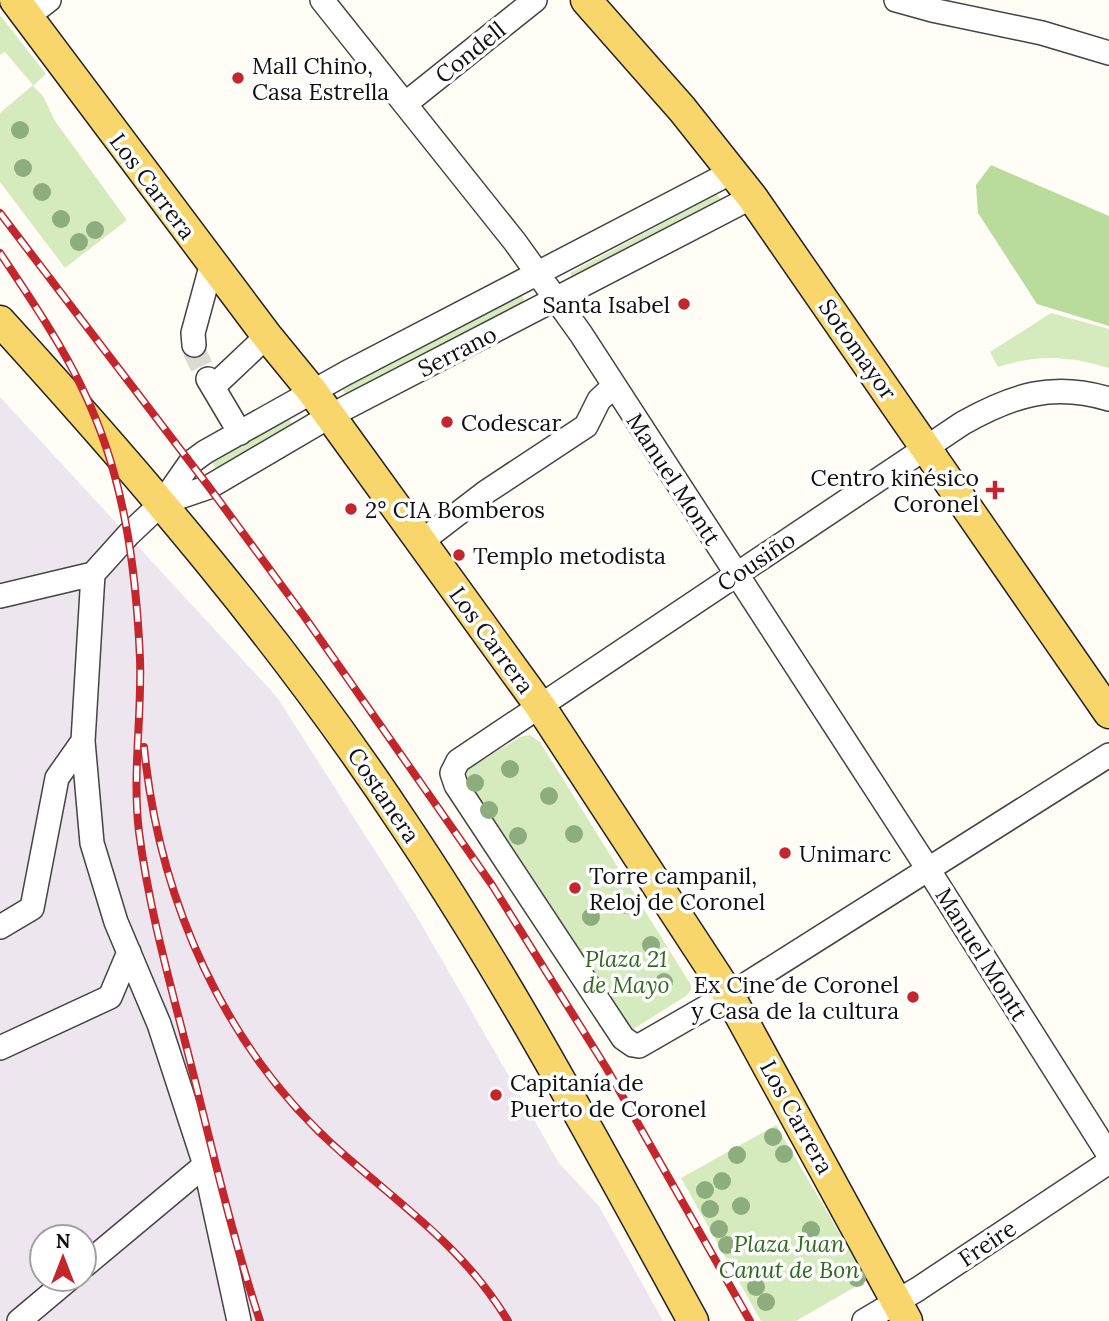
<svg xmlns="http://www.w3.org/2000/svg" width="1109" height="1321" font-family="Lora,serif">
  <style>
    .industrial { fill: #eee6ef; fill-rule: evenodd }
    .green { fill: #d5ebbd }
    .forest { fill: #b9dc9c }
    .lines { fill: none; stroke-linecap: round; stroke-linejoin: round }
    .minor-tunnel { stroke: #dbdad3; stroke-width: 23; stroke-dasharray: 23 11; stroke-linecap: butt }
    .minor-casing { stroke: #444; stroke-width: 26 }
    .major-casing { stroke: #222; stroke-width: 33 }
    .minor { stroke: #fff; stroke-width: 23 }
    .major { stroke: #f9d66b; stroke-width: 30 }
    .rail-casing { stroke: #c4262e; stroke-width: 8 }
    .rail { stroke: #fff; stroke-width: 5; stroke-dasharray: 16; stroke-linecap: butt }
    .tree { fill: #8dad7f }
    .poi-dot { fill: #c4262e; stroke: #fff; stroke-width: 2.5 }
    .labels { text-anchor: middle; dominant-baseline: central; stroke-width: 7; stroke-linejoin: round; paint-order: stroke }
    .street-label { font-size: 23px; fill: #111; stroke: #fff }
    .poi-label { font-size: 23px; fill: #111; stroke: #fff; text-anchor: start }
    .park-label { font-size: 23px; font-style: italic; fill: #2f6b1f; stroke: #fff }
  </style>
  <rect width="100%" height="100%" fill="#fffdf5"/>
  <path class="industrial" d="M0,397l277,300 139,218 143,248 40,43 64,115h-663zM42,1237h42v42h-42z"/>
  <path class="green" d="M0,15l46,59 -13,12 10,10 12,25 72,99 -62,48 -65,-86v-69l33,-28 -28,-33 -5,3z
    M717,194l6,9 -148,78 -5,-8z
    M520,293l5,8 -179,94 -5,-8z
    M1051,313l58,16v39c-41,-12 -70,-14 -111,-1l-8,-15z
    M289,419l4,6 -77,43 -6,-7z
    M530,735l10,7 151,243v5l-5,6 -67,42 -8,1 -11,-12 -136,-241 -1,-11 2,-4 55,-34z
    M776,1125l91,155 -71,41h-35l-80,-143z"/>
  <path class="forest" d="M991,165l118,51v110l-72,-22 -59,-91 -2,-28z"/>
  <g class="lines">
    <path class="minor-tunnel" d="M194,345l1,8 13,26"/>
    <defs>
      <path id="minor" d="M322,0l193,242 66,92 347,535 181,286
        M896,0l36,10 110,23 67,20
        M27,17l22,-17
        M405,104l130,-104
        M194,345l-1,-12 19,-70
        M208,379l32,54
        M213,387l54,-51
        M1109,399c-56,-17 -96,-4 -146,24l-505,338 -6,12 4,12 167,253 10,7 6,1 106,-61 364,-230
        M162,503l47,-16 121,-71 422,-219
        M421,542l65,-50 100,-66 13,-26 15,-14
        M0,596l93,-22
        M0,927l32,-19 25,-130 26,-37
        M0,1048l110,-51 19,-45
        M84,1266l121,-101
        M19,1321l50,-42
        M239,1321l-34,-156 -46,-141 -43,-102 -24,-79 -9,-102 10,-167 36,-40 33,-31 28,-40 15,-11 141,-79 386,-201
        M864,1321l54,-32 191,-127"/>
      <path id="major" d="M15,0l252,336 45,55 228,315 189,289 178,326
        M586,0l96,109 70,88 357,516
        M0,321c145,159 284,322 403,502 107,159 198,330 290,498"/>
    </defs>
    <use href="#minor" class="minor-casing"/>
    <use href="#major" class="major-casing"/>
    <use href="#minor" class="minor"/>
    <use href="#major" class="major"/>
    <defs>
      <path id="rail" d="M0,213l209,274 95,129 188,269 115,184 143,252
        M0,253c30,45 61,90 84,139 40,84 52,175 56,267 2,58 -8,115 -1,173 10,78 32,154 51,229 22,87 42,175 70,260
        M144,747c15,153 80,302 197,405 62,55 123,96 167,169"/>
    </defs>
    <use href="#rail" class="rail-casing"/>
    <use href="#rail" class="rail"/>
  </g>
  <g class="tree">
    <circle cx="20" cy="130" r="9"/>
    <circle cx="23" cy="168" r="9"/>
    <circle cx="42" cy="192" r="9"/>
    <circle cx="61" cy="219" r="9"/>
    <circle cx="95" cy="230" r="9"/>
    <circle cx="79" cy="242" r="9"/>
    <circle cx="510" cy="769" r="9"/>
    <circle cx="475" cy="783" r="9"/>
    <circle cx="549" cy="796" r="9"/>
    <circle cx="489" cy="810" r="9"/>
    <circle cx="574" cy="834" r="9"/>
    <circle cx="518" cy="836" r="9"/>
    <circle cx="626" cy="905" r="9"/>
    <circle cx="591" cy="917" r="9"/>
    <circle cx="651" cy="945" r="9"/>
    <circle cx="664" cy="982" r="9"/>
    <circle cx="773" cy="1137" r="9"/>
    <circle cx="784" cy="1154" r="9"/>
    <circle cx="737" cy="1155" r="9"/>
    <circle cx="722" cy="1181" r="9"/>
    <circle cx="705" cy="1190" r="9"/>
    <circle cx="741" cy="1206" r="9"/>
    <circle cx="710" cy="1209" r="9"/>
    <circle cx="719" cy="1229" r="9"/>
    <circle cx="811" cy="1230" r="9"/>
    <circle cx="727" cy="1245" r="9"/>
    <circle cx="857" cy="1278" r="9"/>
    <circle cx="756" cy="1287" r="9"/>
    <circle cx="766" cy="1302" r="9"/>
  </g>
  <g class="poi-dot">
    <circle cx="238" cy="78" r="7"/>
    <circle cx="684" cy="304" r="7"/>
    <circle cx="447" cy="422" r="7"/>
    <path d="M991.5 479.5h7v7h7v7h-7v7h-7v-7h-7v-7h7z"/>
    <circle cx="351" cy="509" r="7"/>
    <circle cx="459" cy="555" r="7"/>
    <circle cx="785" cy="853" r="7"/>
    <circle cx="575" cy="888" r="7"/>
    <circle cx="913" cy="997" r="7"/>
    <circle cx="496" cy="1095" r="7"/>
  </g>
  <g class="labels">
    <g class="street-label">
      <text transform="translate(470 52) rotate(-39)">Condell</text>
      <text transform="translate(153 186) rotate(53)">Los Carrera</text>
      <text transform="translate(858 349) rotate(55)">Sotomayor</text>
      <text transform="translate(457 351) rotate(-27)">Serrano</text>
      <text transform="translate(674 479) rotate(57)">Manuel Montt</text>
      <text transform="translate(756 561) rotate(-34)">Cousiño</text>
      <text transform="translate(492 640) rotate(54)">Los Carrera</text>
      <text transform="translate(384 795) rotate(56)">Costanera</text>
      <text transform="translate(982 954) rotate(58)">Manuel Montt</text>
      <text transform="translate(797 1117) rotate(61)">Los Carrera</text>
      <text transform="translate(987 1243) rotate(-34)">Freire</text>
    </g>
    <g class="poi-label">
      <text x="252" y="65">Mall Chino,<tspan x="252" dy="26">Casa Estrella</tspan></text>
      <text x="670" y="304" text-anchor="end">Santa Isabel</text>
      <text x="461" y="422">Codescar</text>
      <text x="979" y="477" text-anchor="end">Centro kinésico<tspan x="979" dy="26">Coronel</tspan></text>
      <text x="365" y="509">2° CIA Bomberos</text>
      <text x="473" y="555">Templo metodista</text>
      <text x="799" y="853">Unimarc</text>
      <text x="589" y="875">Torre campanil,<tspan x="589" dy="26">Reloj de Coronel</tspan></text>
      <text x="899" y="984" text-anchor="end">Ex Cine de Coronel<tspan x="899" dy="26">y Casa de la cultura</tspan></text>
      <text x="510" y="1082">Capitanía de<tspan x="510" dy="26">Puerto de Coronel</tspan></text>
    </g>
    <g class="park-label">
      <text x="626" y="958">Plaza 21<tspan x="626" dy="26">de Mayo</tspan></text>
      <text x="789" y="1243">Plaza Juan<tspan x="789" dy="26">Canut de Bon</tspan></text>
    </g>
  </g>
  <g transform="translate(63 1258)"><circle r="33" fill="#ffffff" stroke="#a0a0a0" stroke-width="2"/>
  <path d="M0-5L12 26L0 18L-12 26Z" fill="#c4262e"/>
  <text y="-10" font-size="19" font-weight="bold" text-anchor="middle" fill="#111111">N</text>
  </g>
</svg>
